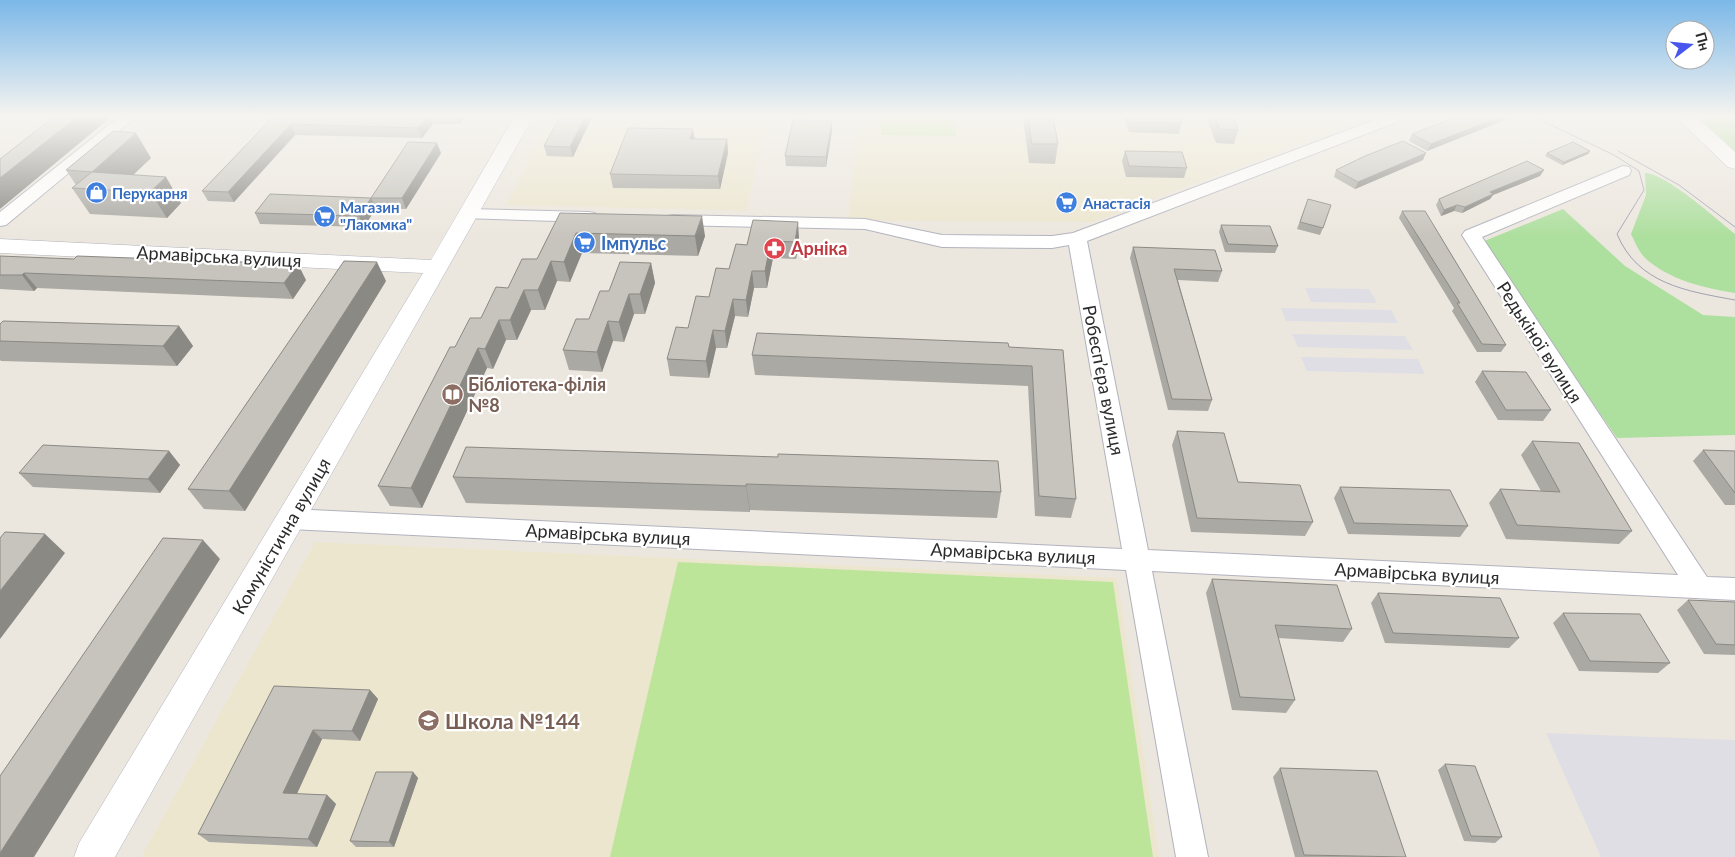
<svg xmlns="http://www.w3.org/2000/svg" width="1735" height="857" font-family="Lato,sans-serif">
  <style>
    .industrial { fill: #e0dee5 }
    .education { fill: #ece6ce }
    .green { fill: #addf9e }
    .pitch { fill: #bde59a }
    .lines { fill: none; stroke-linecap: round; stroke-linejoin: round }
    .street-casing { stroke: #b1b2bd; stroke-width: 2 }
    .secondary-casing { stroke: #b1b2bd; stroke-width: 1 }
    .street { fill: #fff; fill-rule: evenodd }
    .secondary { fill: #fff; fill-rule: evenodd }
    .tram { stroke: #a1a1b4; stroke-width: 1 }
    .wall { fill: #aba9a3 }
    .shaded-wall { fill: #8b8984 }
    .building { fill: #c7c4bd; stroke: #8b8984 }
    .labels { text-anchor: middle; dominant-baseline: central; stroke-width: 4.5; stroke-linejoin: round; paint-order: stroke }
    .far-shop-label { font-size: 15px; font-weight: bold; fill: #366cbe; stroke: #fff; text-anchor: start }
    .shop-label { font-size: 18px; font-weight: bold; fill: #366cbe; stroke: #fff; text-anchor: start }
    .health-label { font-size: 18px; font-weight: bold; fill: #be3a42; stroke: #fff; text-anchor: start }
    .street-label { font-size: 18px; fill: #2b2b2b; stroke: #fff }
    .education-label { font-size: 18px; font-weight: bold; fill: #785e54; stroke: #fff; text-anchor: start }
    .near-education-label { font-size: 21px; font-weight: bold; fill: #785e54; stroke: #fff; text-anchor: start }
  </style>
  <rect width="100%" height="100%" fill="#ece7de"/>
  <path class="industrial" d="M1305,288l64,1 8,14 -66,-1z
    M1281,308l110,2 7,13 -112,-2z
    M1292,334l113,2 8,14 -115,-3z
    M1301,357l117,2 7,15 -118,-3z
    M1546,733l189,7v117h-134z"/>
  <path class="education" d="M552,117h215l-21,94 -240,-6z
    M859,117h510l-276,105 -245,-2z
    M315,542l802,36 42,279h-6l-40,-275 -435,-20 -68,295h-469z"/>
  <path class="green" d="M1696,117h32l7,6v28z
    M1645,173c19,-1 73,47 90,61v59c-31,-5 -66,-13 -90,-35 -6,-6 -10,-16 -14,-24l15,-39z
    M1563,209l62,57 78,49 32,2v118l-118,3 -135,-196z"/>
  <path class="pitch" d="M881,117h74l1,19 -75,-1z
    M678,562l435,20 40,275h-543z"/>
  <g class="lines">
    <defs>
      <path id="street" d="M119,117h17l-130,108 -6,1v-14z
        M1383,117h21l-2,3 -315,121 61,309 530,25 -216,-340 3,-4 158,-65 6,1 2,4 -2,4 -147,62 225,340 28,1v22l-583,-29 56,286h-32l-50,-287 -836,-41 -9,-3 -3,-7 3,-7 9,-3 832,40 -53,-304 -17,3 -110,-1 -77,-18 -192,-4 -6,-1 -3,-4 3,-4 6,-1 192,4 77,16 110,1 21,-3z
        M468,209l121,3 6,1 3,4 -3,4 -6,1 -127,-4 -3,-4 3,-4z"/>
      <path id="secondary" d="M514,117h19l-418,740h-41l5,-14 344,-570 -423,-20v-14l431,21z
        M1676,117h21l38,35v17l-7,-2z"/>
    </defs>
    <use href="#street" class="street-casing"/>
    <use href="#secondary" class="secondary-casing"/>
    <use href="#street" class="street"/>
    <use href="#secondary" class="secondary"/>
    <path class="tram" d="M1534,117l80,38 25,16 5,19 -27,44c21,50 69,57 118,66
      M1618,151l61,34 56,42"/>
  </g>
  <path class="wall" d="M273,117h192l-6,7h-26l-11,14 -127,-3 -61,67 -26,-1 -6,-10z
    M592,117l-19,40 -26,-1 -3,-10z
    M1023,117h30l5,27 -3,20 -26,-1z
    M1124,117h56l2,6 -3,11 -50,-2z
    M1206,117h27l5,13 -4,14 -18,-1z
    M1505,120l-78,31 -18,-10 3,-7z
    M693,129l2,10h32l1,14 -8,36 -107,-1 -3,-14z
    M832,131l-6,36 -40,-1 -1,-10z
    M1125,151l62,17 -3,10 -58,-1 -4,-16z
    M1590,151l-2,3 -26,11 -17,-9 2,-3z
    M441,153l-35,56 -30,-1 -12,19 -104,-3 -5,-11 116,-15z
    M151,158l-18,17 48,28 -14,15 -77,-4 -18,-26 4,-3 -10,-15z
    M1423,160l-68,29 -21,-12 2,-7z
    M1540,176l-47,19 -3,4 -28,14 -8,-2 -13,5 -5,-11 3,-6z
    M1308,199l15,29 -3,7 -23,-6z
    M1402,211l104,134 -5,7h-24l-25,-41 2,-3 -55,-90z
    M560,213l145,23 -7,20 -116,-3 -12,29 -13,-1 -12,29h-14l-14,30h-11l-13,29 -6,-1 -65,140 -32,-2 -12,-20 77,-139 53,-59 29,-29z
    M753,220l46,18 -3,21 -23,-1 -6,30h-13l-6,29 -13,-1 -8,32h-11l-7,30 -39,-2 -3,-17 42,-62 38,-52z
    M1221,225l57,21 -3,7 -50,-1 -6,-20z
    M1133,247l89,24 -4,11 -40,-2 34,120 -4,11 -40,-1 -38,-152z
    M0,256l306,24 -13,19 -256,-11 -3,3 -34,-2z
    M651,263l4,20 -10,31h-11l-10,28 -11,-1 -11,31 -33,-2 -6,-20 26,-31 20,-28z
    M386,281l-141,230 -41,-2 -16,-20z
    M0,324l179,2 14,20 -16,20 -176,-5 -1,-1z
    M1063,350l13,149 -5,19 -36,-2 -7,-130 -273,-11 -3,-20z
    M1482,371l69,39 -8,11 -45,-1 -23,-38z
    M1177,431l61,51 75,40 -8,14 -114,-4 -19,-87z
    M1532,441l100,90 -13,13 -113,-5 -17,-36 11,-14 41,2 -20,-36z
    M466,447l535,45 -4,26 -247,-8v2l-284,-9 -13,-26z
    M1703,450l32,1v54h-10l-32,-44z
    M169,451l11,14 -20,28 -127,-6 -14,-14z
    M1340,487l128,39 -8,11 -112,-3 -14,-36z
    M1212,579l140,50 -9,13 -65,-4 17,62 -9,13 -54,-3 -26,-117z
    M1378,593l141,45 -10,10 -124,-5 -14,-40z
    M1688,600l47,2v53l-31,-1 -27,-44z
    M1563,613l107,50 -12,10 -79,-2 -26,-48z
    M274,686l96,4 8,9 -18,42 -38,-2 -25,55 30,1 9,9 -19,43 -108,-5 -11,-8z
    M1445,764l57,73 -7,6 -31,-2 -26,-71z
    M1280,768l126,89h-111l-22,-80z
    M413,772l5,6 -24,69h-38l-6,-6z"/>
  <path class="shaded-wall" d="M77,117h34l-111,92v-31z
    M427,117h3l3,7 -11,14 -4,-10z
    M457,117h8l-6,7z
    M585,117h7l-19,40 -3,-10z
    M1500,117h7l-2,3 -78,31 4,-7z
    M832,121v10l-6,36v-10z
    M291,124l4,11 -61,67 -6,-10z
    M693,129l2,14 -5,-4z
    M136,133l15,25 -34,32 -25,-18z
    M727,139l1,14 -8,36 -2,-13z
    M437,143l4,10 -35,56 -4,-11z
    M1590,151l-2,3 -26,11 2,-3z
    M1426,153l-3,7 -68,29 3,-7z
    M1544,170l-4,6 -47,19 -3,4 -28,14 3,-6 25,-15z
    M166,177l15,26 -14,15 -17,-26z
    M371,198l5,10 -12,19 -5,-11z
    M1457,205l-3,6 -13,5 3,-6z
    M702,216l3,20 -7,20 -3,-20z
    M798,222l1,16 -3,21 -1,-17z
    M576,233l6,20 -12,29 -6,-20z
    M771,241l2,17 -6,30 -2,-17z
    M551,261l6,20 -12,29 -7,-20z
    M377,262l9,19 -141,230 -16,-20z
    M651,263l4,20 -10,31 -5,-20z
    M298,264l8,16 -13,19 -9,-16z
    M752,271l2,17 -6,29 -2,-17z
    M24,273l13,15 -3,3 -12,-16z
    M524,290l7,20 -14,30 -7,-20z
    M629,294l5,20 -10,28 -5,-20z
    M733,299l2,17 -8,32 -2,-17z
    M499,320l7,20 -13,29 -8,-20z
    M608,321l5,20 -11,31 -5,-20z
    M179,326l14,20 -16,20 -14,-20z
    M713,330l3,18 -7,30 -3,-17z
    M478,348l9,20 -65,140 -11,-20z
    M169,451l11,14 -20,28 -12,-14z
    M746,484l4,26v2l-4,-26z
    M45,534l20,19 -65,86v-48z
    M203,540l17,19 -186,298h-34v-4z
    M370,690l8,9 -18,42 -8,-10z
    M313,730l9,9 -29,63 -10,-9z
    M413,772l5,6 -24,69 -5,-5z
    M327,795l9,9 -19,43 -9,-8z"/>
  <path class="building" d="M54,117h23l-77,61v-19z
    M273,117h154l-9,11 -127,-4 -63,68 -26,-1z
    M560,117h25l-15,30 -26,-1z
    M1028,117h25l5,27h-26z
    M1129,117h51l2,6 -51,-1z
    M1215,117h18l5,13 -18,-1z
    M1456,117h44l-69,27 -19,-10z
    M793,120l39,1 -6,36 -41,-1z
    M628,128l65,1 -3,10h37l-9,37 -108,-2z
    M113,131l23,2 -44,39 -26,-2z
    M1403,141l23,12 -68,29 -22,-12 29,-14z
    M408,142l29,1 -35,55h-31z
    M1573,142l17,9 -26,11 -17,-9z
    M1125,151l57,1 5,16 -58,-2z
    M1527,161l17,9 -54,22 3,2 -28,13 -8,-2 -13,5 -5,-11z
    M92,172l74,5 -16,15 -78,-4z
    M270,194l101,4 -12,18 -104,-3z
    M1308,199l23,6 -8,23 -23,-6z
    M1402,211h23l81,134 -24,-1 -25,-41h3z
    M560,213l142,3 -7,20 -119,-3 -12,29 -13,-1 -13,29h-14l-14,30h-11l-14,29 -7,-1 -67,140 -33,-2 72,-139h5l15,-29h11l15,-31 12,1 14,-29h15z
    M753,220l45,2 -3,20 -24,-1 -6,30h-13l-6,29 -13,-1 -8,32 -12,-1 -7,31 -39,-2 9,-32 12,1 8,-32 13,1 7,-29 13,1 7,-25 11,1z
    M1221,225l49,1 8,20 -50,-2z
    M1133,247l82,3 7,21 -48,-2 38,131 -40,-1z
    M0,256l74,3 3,-3 221,8 -14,19 -260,-10 -2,2h-22z
    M344,261l33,1 -148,229 -41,-2z
    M620,262l31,1 -11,31h-11l-10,28 -11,-1 -11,31 -34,-2 13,-31h13l11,-28h9z
    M3,321l176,5 -16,20 -163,-5v-17z
    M757,333l251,10 1,4 54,3 13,149 -37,-3 -7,-130 -280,-11z
    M1482,371l44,1 25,38h-45z
    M1177,431l47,2 14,49 62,3 13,37 -116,-4z
    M1532,441l47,2 53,88 -115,-6 -17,-36 60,3z
    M43,445l126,6 -21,28 -129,-6z
    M466,447l312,10v-3l220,7 3,31 -255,-8v2l-293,-9z
    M1703,450l32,1v42z
    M1340,487l110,3 18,36 -114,-3z
    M5,532l40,2 -45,57v-53z
    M163,538l40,2 -203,313v-77z
    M1212,579l125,6 15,44 -77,-4 20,75 -55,-3z
    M1378,593l122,5 19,40 -126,-5z
    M1688,600l47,2v43l-19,-1z
    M1563,613l77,1 30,49 -80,-2z
    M274,686l96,4 -18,41 -39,-1 -30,63 44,2 -19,44 -110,-5z
    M1445,764l30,2 27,71 -31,-1z
    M1280,768l97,3 29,86 -102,-2z
    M376,772h37l-24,70 -39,-1z"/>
  <linearGradient id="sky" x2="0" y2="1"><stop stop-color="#7bb8e8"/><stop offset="0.49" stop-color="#f6f4f0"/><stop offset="1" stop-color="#f6f4f0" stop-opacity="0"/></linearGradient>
  <rect width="1735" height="237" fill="url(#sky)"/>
  <defs>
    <symbol id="shop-disc" viewBox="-11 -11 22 22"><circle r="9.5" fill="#3f7fe0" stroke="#fff"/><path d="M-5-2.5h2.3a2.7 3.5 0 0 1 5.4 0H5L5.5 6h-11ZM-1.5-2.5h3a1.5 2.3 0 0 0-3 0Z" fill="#fff"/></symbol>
    <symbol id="supermarket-disc" viewBox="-11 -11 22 22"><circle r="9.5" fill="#3f7fe0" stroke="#fff"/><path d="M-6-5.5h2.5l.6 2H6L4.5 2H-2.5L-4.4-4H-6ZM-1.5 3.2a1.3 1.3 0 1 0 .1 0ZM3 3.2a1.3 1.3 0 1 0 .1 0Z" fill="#fff"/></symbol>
    <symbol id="pharmacy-disc" viewBox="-11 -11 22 22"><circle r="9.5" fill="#e0444e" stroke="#fff"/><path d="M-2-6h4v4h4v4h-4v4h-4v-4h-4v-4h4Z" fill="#fff"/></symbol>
    <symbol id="library-disc" viewBox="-11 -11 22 22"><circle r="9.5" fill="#8d6e63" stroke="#fff"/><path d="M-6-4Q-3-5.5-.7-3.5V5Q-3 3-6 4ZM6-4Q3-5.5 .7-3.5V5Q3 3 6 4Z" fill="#fff"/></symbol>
    <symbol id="school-disc" viewBox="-11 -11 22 22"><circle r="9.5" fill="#8d6e63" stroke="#fff"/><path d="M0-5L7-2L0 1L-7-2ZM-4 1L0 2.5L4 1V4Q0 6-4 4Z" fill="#fff"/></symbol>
  </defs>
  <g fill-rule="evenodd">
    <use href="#shop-disc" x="84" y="180" width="25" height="25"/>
    <use href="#supermarket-disc" x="1054" y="190" width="25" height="25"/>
    <use href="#supermarket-disc" x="312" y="204" width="25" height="25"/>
    <use href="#supermarket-disc" x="572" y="230" width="25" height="25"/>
    <use href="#pharmacy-disc" x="762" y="236" width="25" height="25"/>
    <use href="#library-disc" x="440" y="382" width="25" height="25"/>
    <use href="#school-disc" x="416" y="708" width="25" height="25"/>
  </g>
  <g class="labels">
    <g class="far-shop-label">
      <text x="112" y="193">Перукарня</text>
      <text x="1083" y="203">Анастасія</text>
      <text x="340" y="207">Магазин<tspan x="340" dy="17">"Лакомка"</tspan></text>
    </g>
    <g class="shop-label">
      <text x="601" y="243">Імпульс</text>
    </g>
    <g class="health-label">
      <text x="791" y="248">Арніка</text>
    </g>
    <g class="street-label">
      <text transform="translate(219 256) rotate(3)">Армавірська вулиця</text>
      <text transform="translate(1540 342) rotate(57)">Редькіної вулиця</text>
      <text transform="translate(1104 380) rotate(79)">Робесп’єра вулиця</text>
      <text transform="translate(608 534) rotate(3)">Армавірська вулиця</text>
      <text transform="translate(281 536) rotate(-60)">Комуністична вулиця</text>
      <text transform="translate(1013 553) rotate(3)">Армавірська вулиця</text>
      <text transform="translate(1417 573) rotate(3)">Армавірська вулиця</text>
    </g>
    <g class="education-label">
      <text x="468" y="384">Бібліотека-філія<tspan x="468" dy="21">№8</tspan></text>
    </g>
    <g class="near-education-label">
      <text x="445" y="720">Школа №144</text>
    </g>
  </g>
  <g transform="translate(1690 45) rotate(74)"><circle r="24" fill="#ffffff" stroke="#aaaaaa"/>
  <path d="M0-4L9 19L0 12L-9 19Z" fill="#4856ee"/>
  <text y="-8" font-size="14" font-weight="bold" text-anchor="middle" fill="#2b2b2b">Пн</text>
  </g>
</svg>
